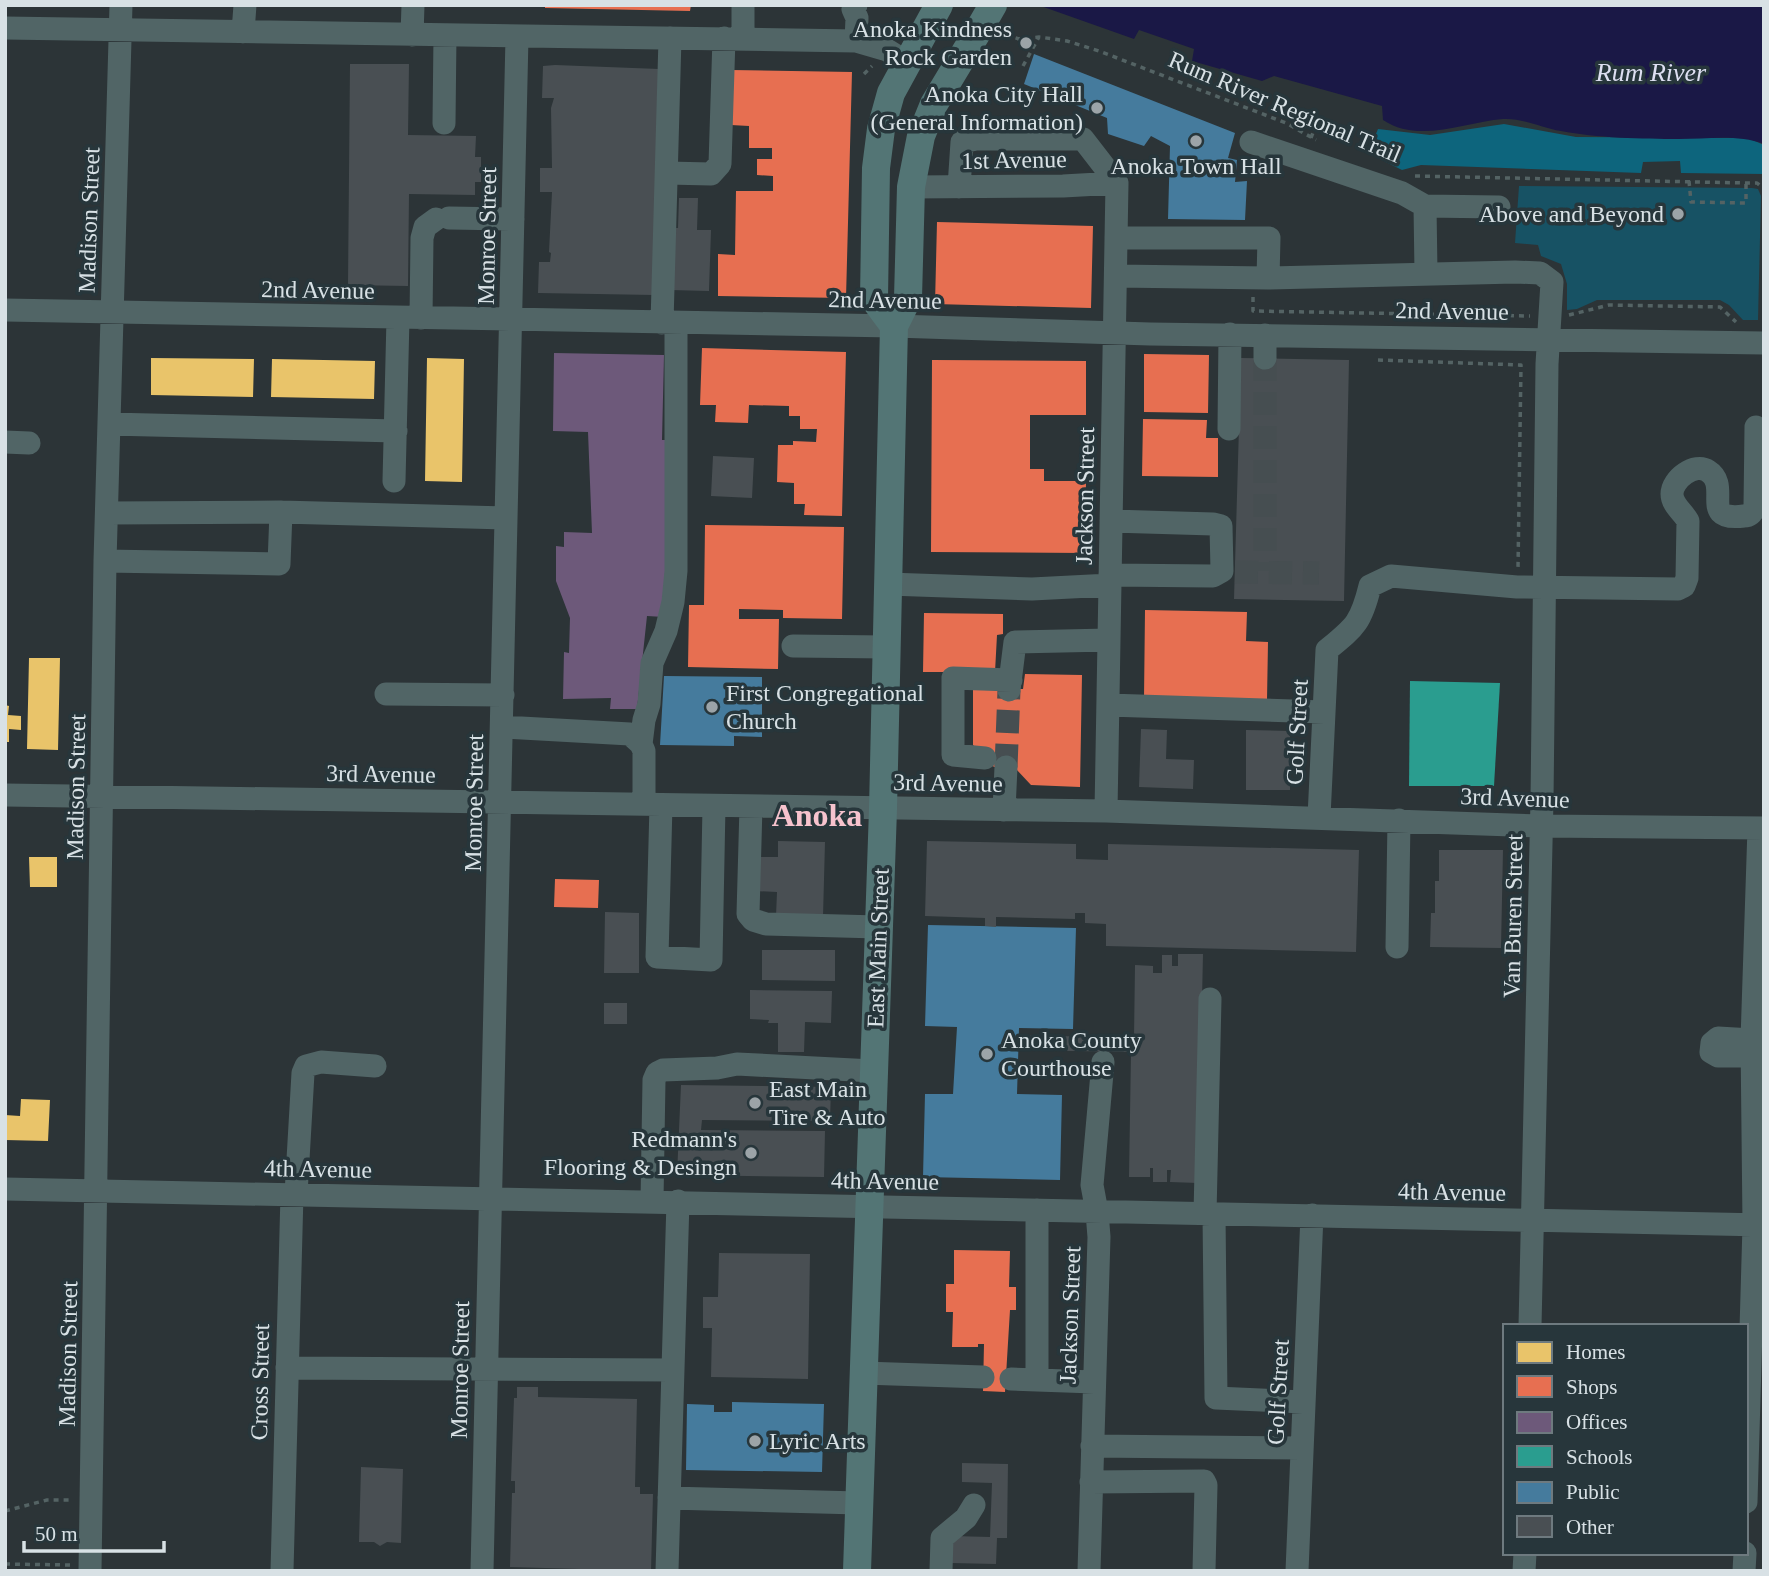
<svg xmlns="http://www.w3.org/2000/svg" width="1769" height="1576" font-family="'Times New Roman',serif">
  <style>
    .green { fill: #175264 }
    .forest { fill: #0d657d }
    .water { fill: #1a1846 }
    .homes { fill: #e9c46a }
    .shops { fill: #e76f51 }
    .offices { fill: #6d597a }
    .schools { fill: #2a9d8f }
    .public { fill: #457b9d }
    .building { fill: #494f53 }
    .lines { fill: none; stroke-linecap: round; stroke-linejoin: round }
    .minor-tunnel { stroke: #464e51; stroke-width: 23; stroke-dasharray: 23 11; stroke-linecap: butt }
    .path { stroke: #546364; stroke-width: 3.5; stroke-dasharray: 5 5; stroke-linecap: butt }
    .minor { stroke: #516566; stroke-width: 23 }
    .major { stroke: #537575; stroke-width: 28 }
    .major-bridge { stroke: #537575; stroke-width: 28 }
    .poi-dot { fill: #9ca4a8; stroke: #27363b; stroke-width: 2.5 }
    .labels { text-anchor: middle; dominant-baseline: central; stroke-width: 7; stroke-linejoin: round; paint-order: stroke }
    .poi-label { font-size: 24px; fill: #d8e1e5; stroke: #27363b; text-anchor: end }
    .street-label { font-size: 24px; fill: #d8e1e5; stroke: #27363b }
    .water-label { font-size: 26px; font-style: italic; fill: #dddff1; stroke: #27363b }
    .district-label { font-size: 32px; font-weight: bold; fill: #f6c3ce; stroke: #27363b }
  </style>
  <rect width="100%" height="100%" fill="#2c3437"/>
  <path class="green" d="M1519,186l233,2 6,1 3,7 -3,124h-15l-14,-15 -9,-5h-123l-20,9 -10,1v-26l-6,-20 -20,-8 -3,-11 -23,-2z"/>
  <path class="forest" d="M1504,124l72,13 172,1 16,7v29l-83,-1 -1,-12 -37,1 -2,11 -220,-8 -19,5 -34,-17 10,-24 52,6z"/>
  <path class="water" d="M1038,5h726v139c-26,-10 -57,-5 -85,-5 -36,0 -83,-1 -118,-8 -20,-3 -37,-13 -58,-12 -38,3 -84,25 -120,1l-1,-14 -108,-30 -12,5 -70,-20 2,-12 -55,-19 -5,9z"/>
  <path class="homes" d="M151,358l103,1 -1,38 -102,-2z
    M427,358l37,1 -2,123 -37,-1z
    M272,359l103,2 -1,38 -103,-2z
    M29,658h31l-2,92 -31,-1z
    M5,705l4,1 -1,9 13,1v14l-12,-1v13h-4z
    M29,857h28v30h-27z
    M21,1099l29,1 -2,41 -43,-1v-25l15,1z"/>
  <path class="shops" d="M545,5h146l-1,6 -145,-3z
    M731,70l121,2 -6,226 -128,-2v-42l17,1 1,-64h37v-15l-16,-1v-16h15v-11h-23v-22l-18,-1z
    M937,222l156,4 -2,82 -156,-4z
    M702,348l144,4 -4,164 -38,-1 1,-11h-11v-21l-17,-1 1,-37h15v-4l23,1 1,-13h-17v-13h-11v-10l-40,-1 -1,18 -33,-1 1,-17h-16z
    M1144,354l65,1 -1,58 -64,-1z
    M932,360l154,1v54h-56v54h14v12h42l-1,72 -154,-1z
    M1143,419l64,1 -1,18h12v39l-76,-1z
    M705,525l139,2 -2,92 -59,-1v-8l-44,-1v10h40l-1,50 -90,-2 1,-62h15z
    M1145,610l102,2 -1,29 22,1 -1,58 -123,-2z
    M924,613l79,1v20l-6,1 -2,37h-72z
    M1025,674l57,1 -2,112 -49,-2 -17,-18h-20l-21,-22v-56h50z
    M555,879l44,1 -1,28 -44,-1z
    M954,1250l56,1 -1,36h7v23h-6l-5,82 -22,-1 1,-47h-6v3h-26l1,-35h-7v-28h8z"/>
  <path class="offices" d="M554,353l110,2 -2,85h6l-4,177 -17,-1 -10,93h-27l1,-11 -48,1 1,-47 5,1 1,-35 -14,-37v-35l8,1v-15l28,1 -4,-101 -35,-1z"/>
  <path class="schools" d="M1410,681l90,2 -6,103h-85z"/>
  <path class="public" d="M1034,54l201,79 -7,25 9,2 -2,22 12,-1 -2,39 -77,-1 2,-73 -19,-10 -7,10 -36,-12 -1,-16 -83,-34z
    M664,676l98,1v60l-28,-1v10l-74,-1z
    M928,925l148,3 -3,101 -54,-1 -2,66 45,1 -2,85 -137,-3 2,-83h28l4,-67 -32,-1z
    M732,1402l92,2 -2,68 -136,-2 1,-66 27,1v7h18z"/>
  <path class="building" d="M350,64h59l-1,71 68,1 -1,21h6v25h-6v13l-66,-1 -1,92 -60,-1z
    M555,65l104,4 -5,226 -116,-2 1,-31h11l1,-9 -2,-1 3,-60h-12v-24h12l-1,-60 3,-10h-12l1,-32z
    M679,198h19l-1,32h14l-2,61 -39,-1 2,-62h6z
    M1241,358l108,2 -5,241 -110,-2z
    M713,456l41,2 -2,40 -41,-2z
    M1141,729l26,1 -1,29 28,1 -1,29 -54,-2z
    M1246,730l44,1v59h-44z
    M778,841l47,1 -2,75 -47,-1 1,-24 -23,-1v-34h24z
    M927,841l149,3v15l32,1v-16l251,6 -3,102 -250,-6v-22l-21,-1v-10h-10v6l-79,-2v10l-11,-1v-8l-60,-2z
    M1439,850h64l-2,98 -71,-1 1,-34h4v-32h4z
    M605,912l34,1v60h-35z
    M762,950h73v31l-73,-1z
    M1178,954h25l-5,229 -28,-1 1,-12h-4v12h-14v-14h-3v9h-21l2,-125 -113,-2 1,-15 115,3 1,-73 18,1v7h9v-18h10v11h6z
    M750,990l82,1 -1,32 -26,-1 -1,30h-26v-29h-10l1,-3 -19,-1z
    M604,1003h23v21h-23z
    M681,1085l150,2 -1,34 -128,-1 -1,10 124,1 -1,46 -147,-2z
    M719,1253l91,1 -2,125 -97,-2 1,-49h-9v-31h15z
    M517,1387h21v10l99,2 -2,88h5v7h13l-2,77 -141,-4 2,-74h3v-12h-4l3,-83h3z
    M962,1463l46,1 -1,74h-10l-1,26 -45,-1 1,-27 38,1 2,-54 -30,-1z
    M361,1467l42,2 -2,74 -14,-1 -7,4 -6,-4h-15z"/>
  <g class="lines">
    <path class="minor-tunnel" d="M1265,358v213
      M1235,572l84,1
      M1006,767l3,-77"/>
    <path class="path" d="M1006,35l13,4 20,-2 28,4 32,10 187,72 30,17
      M1023,66l16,-29
      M864,74l8,-8
      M1311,138l8,-22
      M1415,176l331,7h11l7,6
      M1689,181l2,21 55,1v-20
      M1253,297v14l277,5
      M1569,315l40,-10 111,2 16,15
      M1378,360l143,5 -3,203
      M5,1511l42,-11h25
      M5,1564l65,1"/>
    <path class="minor" d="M5,28l851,13 31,9 19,12
      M243,32l2,-27
      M412,35l1,-30
      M743,38v-33
      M856,41l1,-23 -4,-9 3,-4
      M444,123l1,-88
      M1251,142l151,51 23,13
      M667,173l44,1 9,-10 4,-126
      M911,187l152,-1 54,-3
      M959,187l3,-45 14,-3h107l34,44
      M449,218l64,1
      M1116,238h153l-1,40 247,-6 25,1 12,9 -5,82 -5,436 -12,526
      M1426,273l-1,-67 74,1
      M1116,276l152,2
      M5,310l889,16 256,8 614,9
      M421,318l1,-80 3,-11 11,-8
      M662,323l8,-285
      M1265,358v-23
      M109,424l287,7
      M1229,429l1,-95
      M5,442l24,1
      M394,481l4,-163
      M107,513l174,-1 225,6
      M105,561l174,3 2,-52
      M1110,575l103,1 9,-5 -1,-45 -8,-2 -102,-3
      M888,584l144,5 78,-4
      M793,646l94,1
      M1009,690l6,-48 94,-2
      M386,694l117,1
      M1108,705l216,7
      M502,727l128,7 11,10 3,7v53
      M641,744l3,-24 5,-16 3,-41 14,-32 7,-29 3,-31v-248
      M985,758l-32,-3v-77l58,2
      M5,795l1101,16 435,15 223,2
      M661,805l-4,152 54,3 3,-154
      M751,806l-3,108 5,6 13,4 112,3
      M1004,810l2,-43
      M1106,811l11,-628
      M1319,817l8,-167c28,-23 34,-27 43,-64l21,-10 126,11 161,2 6,-3 3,-8 1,-57c-5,-9 -16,-16 -16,-27 0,-15 23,-32 36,-23 24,15 -10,51 36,45 7,0 9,-4 11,-10l1,-79
      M1397,947l2,-127
      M1752,1040l-34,-2 -6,5 -1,9 7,4h35
      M5,1189l1759,36
      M296,1194l7,-121 3,-7 15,-4 54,4
      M652,1201l2,-121 3,-7 6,-3 54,-2 20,-4 136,7
      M1037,1210v170l57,2
      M1205,1214l5,-215
      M1214,1214l2,184 87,4
      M287,1368l386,2
      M863,1373l120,4
      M1011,1379l26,1
      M1092,1446l209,2
      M1091,1482l113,-1 2,4 -2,86
      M669,1498l190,5
      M1746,1502l8,-277 -2,-185 7,-212
      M90,1571l15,-1010 16,-556
      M282,1571l10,-377
      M482,1571l35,-1534
      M667,1571l11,-370
      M941,1571l1,-33 24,-20 8,-13
      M1089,1571l10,-334 -2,-25 -5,-27 11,-123
      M1297,1571l15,-356
      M1524,1571l1,-18
      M1744,1571l1,-18"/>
    <path class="major" d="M894,326l-20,-27 2,-131 5,-39 10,-36 48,-88
      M857,1571l26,-762 11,-483 14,-28 3,-111 10,-51 13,-32 44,-73"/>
    <path class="major-bridge" d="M978,31l15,-26"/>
  </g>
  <g class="poi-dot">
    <circle cx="1026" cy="43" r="7"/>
    <circle cx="1097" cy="108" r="7"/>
    <circle cx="1196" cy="141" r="7"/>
    <circle cx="1678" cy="214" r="7"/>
    <circle cx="712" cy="707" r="7"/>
    <circle cx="987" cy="1054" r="7"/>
    <circle cx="755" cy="1103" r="7"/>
    <circle cx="751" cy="1153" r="7"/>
    <circle cx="755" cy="1441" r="7"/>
  </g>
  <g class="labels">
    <g class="poi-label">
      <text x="1012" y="29">Anoka Kindness<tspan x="1012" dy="28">Rock Garden</tspan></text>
      <text x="1083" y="94">Anoka City Hall<tspan x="1083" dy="28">(General Information)</tspan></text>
      <text x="1196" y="166" text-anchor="middle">Anoka Town Hall</text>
      <text x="1664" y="214">Above and Beyond</text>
      <text x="726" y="693" text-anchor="start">First Congregational<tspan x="726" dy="28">Church</tspan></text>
      <text x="1001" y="1040" text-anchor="start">Anoka County<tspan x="1001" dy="28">Courthouse</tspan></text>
      <text x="769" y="1089" text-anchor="start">East Main<tspan x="769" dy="28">Tire &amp; Auto</tspan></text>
      <text x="737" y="1139">Redmann's<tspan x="737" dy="28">Flooring &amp; Desingn</tspan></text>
      <text x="769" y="1441" text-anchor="start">Lyric Arts</text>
    </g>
    <g class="street-label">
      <text transform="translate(1285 107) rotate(23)">Rum River Regional Trail</text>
      <text transform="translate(1014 160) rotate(-1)">1st Avenue</text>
      <text transform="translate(89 220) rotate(-88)">Madison Street</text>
      <text transform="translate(487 236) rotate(-89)">Monroe Street</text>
      <text transform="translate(318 290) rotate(1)">2nd Avenue</text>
      <text transform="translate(885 300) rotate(1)">2nd Avenue</text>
      <text transform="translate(1452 311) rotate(1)">2nd Avenue</text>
      <text transform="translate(1085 496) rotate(-89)">Jackson Street</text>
      <text transform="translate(1297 732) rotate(-87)">Golf Street</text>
      <text transform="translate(381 774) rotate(1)">3rd Avenue</text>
      <text transform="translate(948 783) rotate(1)">3rd Avenue</text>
      <text transform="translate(76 787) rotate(-89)">Madison Street</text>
      <text transform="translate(1515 798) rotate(2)">3rd Avenue</text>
      <text transform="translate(474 803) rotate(-89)">Monroe Street</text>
      <text transform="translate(1513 916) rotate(-89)">Van Buren Street</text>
      <text transform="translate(878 948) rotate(-88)">East Main Street</text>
      <text transform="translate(318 1169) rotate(1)">4th Avenue</text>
      <text transform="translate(885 1181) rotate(1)">4th Avenue</text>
      <text transform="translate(1452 1192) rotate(1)">4th Avenue</text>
      <text transform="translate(1070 1315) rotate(-88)">Jackson Street</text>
      <text transform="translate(68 1354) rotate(-89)">Madison Street</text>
      <text transform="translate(460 1370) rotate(-89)">Monroe Street</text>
      <text transform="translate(260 1382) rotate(-89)">Cross Street</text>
      <text transform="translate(1278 1392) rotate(-87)">Golf Street</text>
    </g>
    <g class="water-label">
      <text x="1651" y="72">Rum River</text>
    </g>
    <g class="district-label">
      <text x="817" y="815">Anoka</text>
    </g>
  </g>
  <rect width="1769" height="1576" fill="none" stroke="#d8e1e5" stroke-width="14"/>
  <rect x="1503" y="1324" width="245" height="231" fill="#27363b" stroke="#6e7a7f" stroke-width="2"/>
  <rect x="1517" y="1342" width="35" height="21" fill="#e9c46a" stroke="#6e7a7f" stroke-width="2"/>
  <text x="1566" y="1359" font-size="21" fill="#d8e1e5">Homes</text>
  <rect x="1517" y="1376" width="35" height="21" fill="#e76f51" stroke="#6e7a7f" stroke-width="2"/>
  <text x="1566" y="1394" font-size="21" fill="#d8e1e5">Shops</text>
  <rect x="1517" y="1412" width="35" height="21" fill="#6d597a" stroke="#6e7a7f" stroke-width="2"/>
  <text x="1566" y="1429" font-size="21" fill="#d8e1e5">Offices</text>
  <rect x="1517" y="1446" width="35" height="21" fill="#2a9d8f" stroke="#6e7a7f" stroke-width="2"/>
  <text x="1566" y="1464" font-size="21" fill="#d8e1e5">Schools</text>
  <rect x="1517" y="1482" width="35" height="21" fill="#457b9d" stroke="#6e7a7f" stroke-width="2"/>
  <text x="1566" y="1499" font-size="21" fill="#d8e1e5">Public</text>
  <rect x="1517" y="1516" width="35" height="21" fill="#494f53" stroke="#6e7a7f" stroke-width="2"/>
  <text x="1566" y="1534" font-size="21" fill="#d8e1e5">Other</text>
  <path d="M24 1541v10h140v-10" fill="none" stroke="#d8e1e5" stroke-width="3.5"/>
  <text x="35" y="1541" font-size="21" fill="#d8e1e5" stroke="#27363b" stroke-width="5" paint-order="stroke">50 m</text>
</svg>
